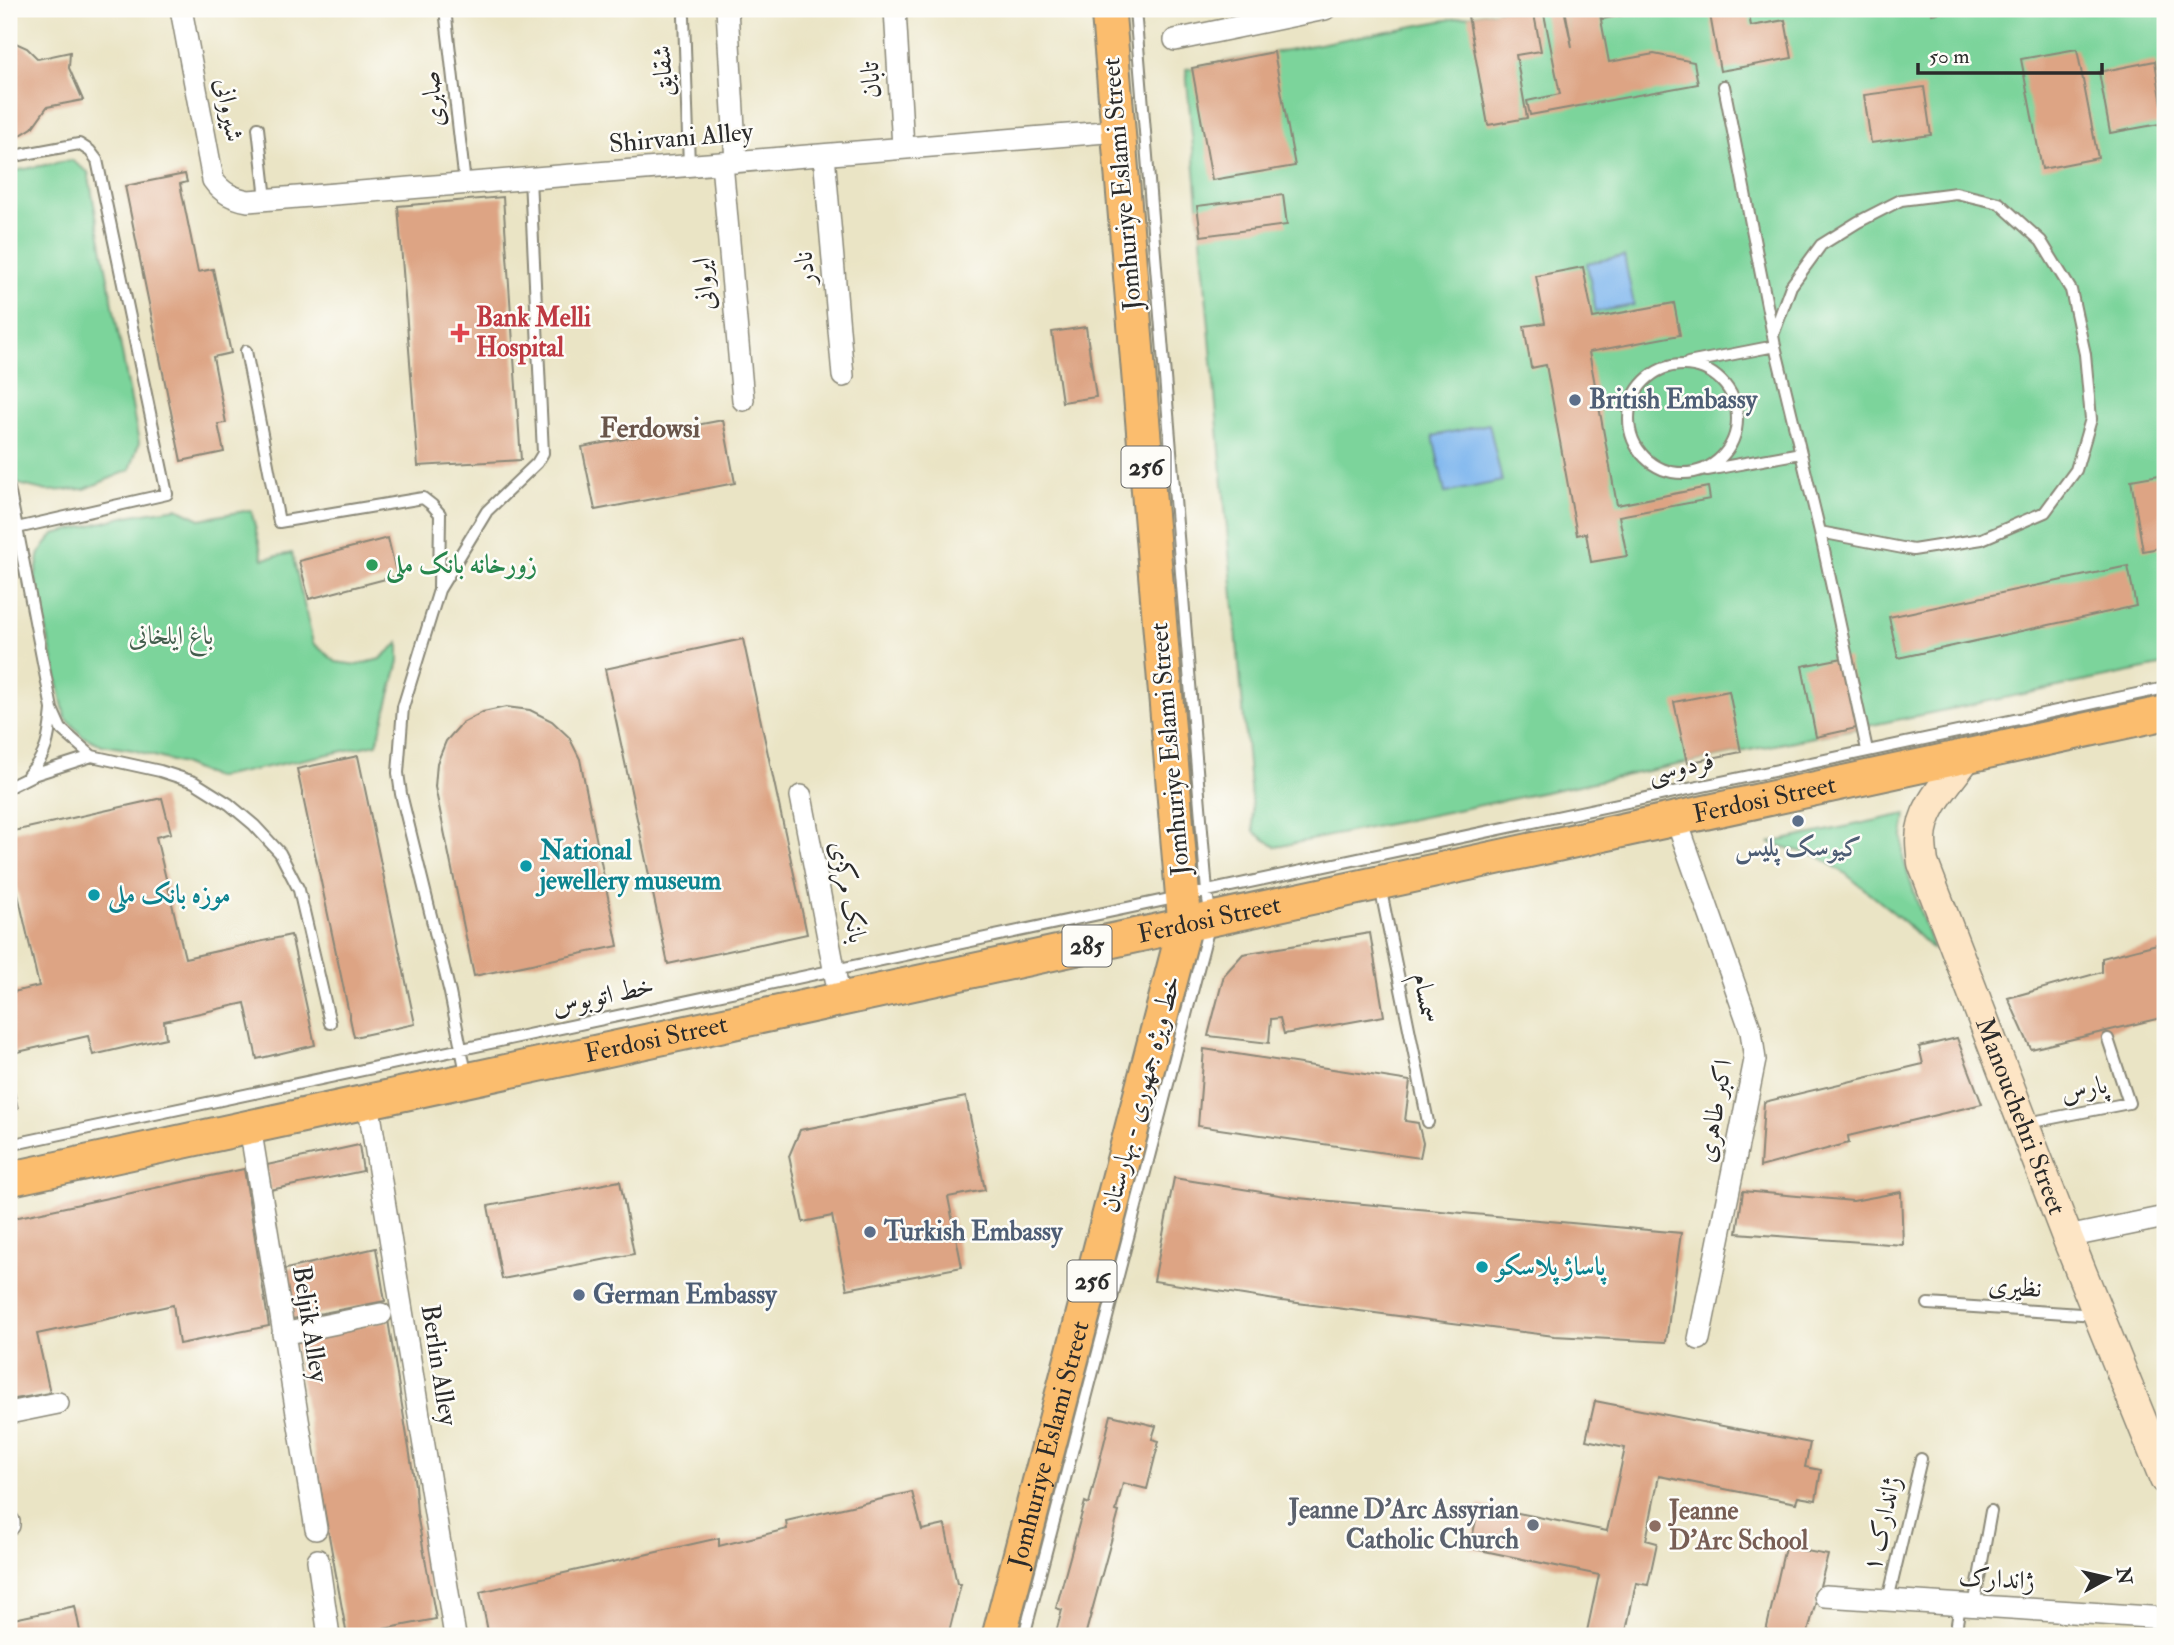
<svg xmlns="http://www.w3.org/2000/svg" width="2174" height="1645" font-family="'IM FELL Double Pica',Amiri,serif">
  <style>
    .green { fill: #7bd49b; stroke: #538063; stroke-width: 2 }
    .water { fill: #7eb6ee; stroke: #54708c; stroke-width: 2 }
    .building { fill: #dda484 }
    .lines { fill: none; stroke-linecap: round; stroke-linejoin: round }
    .lane-casing { stroke: #8a8878; stroke-width: 14 }
    .street-casing { stroke: #8a8878; stroke-width: 24 }
    .secondary-casing { stroke: #8a8878; stroke-width: 33 }
    .primary-casing { stroke: #8a8878; stroke-width: 37 }
    .lane { stroke: #fff; stroke-width: 10 }
    .street { stroke: #fff; stroke-width: 21 }
    .secondary { stroke: #fde5c5; stroke-width: 30 }
    .primary { stroke: #fbbd6e; stroke-width: 33 }
    .health-dot { fill: #e0444e; stroke: #fdfcf7; stroke-width: 2.5 }
    .service-dot { fill: #5c6f8a; stroke: #fdfcf7; stroke-width: 2.5 }
    .leisure-dot { fill: #2e9e5b; stroke: #fdfcf7; stroke-width: 2.5 }
    .culture-dot { fill: #0f9aa8; stroke: #fdfcf7; stroke-width: 2.5 }
    .worship-dot { fill: #6b7280; stroke: #fdfcf7; stroke-width: 2.5 }
    .education-dot { fill: #8d6e63; stroke: #fdfcf7; stroke-width: 2.5 }
    .labels { text-anchor: middle; dominant-baseline: central; stroke-width: 5; stroke-linejoin: round; paint-order: stroke }
    .shield { fill: #fdfcf7; stroke: #6a6a68; stroke-width: 2 }
    .shield-label { font-size: 24px; font-weight: bold; fill: #2b2b2b }
    .street-label { font-size: 26px; fill: #2b2b2b; stroke: #fdfcf7 }
    .health-label { font-size: 26px; font-weight: bold; fill: #be3a42; stroke: #fdfcf7; text-anchor: start }
    .service-label { font-size: 26px; font-weight: bold; fill: #4e5e75; stroke: #fdfcf7; text-anchor: start }
    .leisure-label { font-size: 26px; font-weight: bold; fill: #27864d; stroke: #fdfcf7; text-anchor: start }
    .park-label { font-size: 26px; fill: #435e4d; stroke: #fdfcf7 }
    .culture-label { font-size: 26px; font-weight: bold; fill: #0d838f; stroke: #fdfcf7; text-anchor: start }
    .worship-label { font-size: 26px; font-weight: bold; fill: #5b616d; stroke: #fdfcf7; text-anchor: end }
    .education-label { font-size: 26px; font-weight: bold; fill: #785e54; stroke: #fdfcf7; text-anchor: start }
    .neighbourhood-label { font-size: 28px; font-weight: bold; fill: #69554a; stroke: #fdfcf7 }
  </style>
  <rect width="100%" height="100%" fill="#fdfcf7"/>
  <filter id="ink" filterUnits="userSpaceOnUse"><feTurbulence type="fractalNoise" baseFrequency=".0143" numOctaves="2"/><feDisplacementMap in="SourceGraphic" scale="14" xChannelSelector="R" yChannelSelector="G"/><feConvolveMatrix kernelMatrix="1 2 1 2 8 2 1 2 1" color-interpolation-filters="sRGB"/></filter>
  <filter id="wash" filterUnits="userSpaceOnUse"><feTurbulence type="fractalNoise" baseFrequency=".00686" numOctaves="4" result="noise"/><feDisplacementMap in="SourceGraphic" scale="28" xChannelSelector="R" yChannelSelector="G"/><feGaussianBlur stdDeviation="1.57" result="paint"/><feColorMatrix in="noise" values="0 0 0 0 0 0 0 0 0 0 0 0 0 0 0 0 0 1.4 0 .05"/><feComposite in="paint" operator="in"/></filter>
  <g filter="url(#wash)">
    <rect width="100%" height="100%" fill="#eae4c5"/>
    <path class="green" d="M1505,9h660v656c-296,61 -593,119 -889,182l-22,-15 -68,-763z
      M71,160l17,12 51,271 -9,27 -45,19 -38,2 -29,-7 -9,-47v-265z
      M177,508l23,11 51,-9 12,49 29,-6 21,90 23,19 21,3 23,-6 19,-16v18l-22,83 -162,34 -33,-14 -49,-14 -31,-5 -20,-9 -17,-19 -30,-140 5,-25 14,-18 78,-19z
      M1906,814l-3,22v22l30,92 -33,-32 -54,-44 -28,-18 -49,-13z"/>
    <path class="water" d="M1624,256l10,49 -38,7 -9,-49z
      M1489,424l13,57 -57,12 -12,-57z"/>
    <g id="blocks">
      <path class="building" d="M1505,9h28l8,42 -25,4 11,63 -39,7 -20,-109z
        M1543,9h21l8,38 -7,-38h34l10,53 45,-8 40,8 4,22 -168,31 -3,-14 33,-7z
        M1600,9h48l1,1 -47,9z
        M1709,9h39l3,17 34,-6 7,38 -72,13z
        M1931,9h22v1l-21,4z
        M9,40l18,8 11,11 32,-7 -1,16 14,32 -36,7 -15,21 -13,8 -10,3z
        M2077,49l21,109 -56,11 -21,-110z
        M1274,52l21,114 -83,14 -20,-112z
        M2155,61l10,62 -55,10 -11,-61z
        M1924,87l7,48 -60,8 -7,-48z
        M185,174l2,8 -7,2 18,88 15,-3 18,84 -18,4 13,66 -8,1 6,28 -43,9 -56,-275z
        M1283,195l4,30 -86,11 -4,-30z
        M503,197l18,263 -103,6 -20,-260z
        M1583,267l10,51 81,-15 6,32 -91,17 28,153 91,-18 2,12 -91,17 8,40 -36,6 -5,-29 -9,2 -31,-170 -15,3 -7,-42 21,-3 -9,-47z
        M1086,327l10,70 -34,5 -10,-70z
        M723,420l12,63 -140,27 -13,-63z
        M2165,474v73l-22,4 -12,-71z
        M388,538l9,38 -88,23 -10,-38z
        M2128,566l8,40 -238,52 -9,-41z
        M743,639l64,295 -139,30 -63,-295z
        M1848,657l13,70 -45,10 -14,-71z
        M1729,691l12,61 -54,11 -13,-61z
        M506,707l24,3 22,11 17,16 11,22 38,187 -144,30 -39,-189 2,-24 9,-22 16,-18 21,-11z
        M358,756l57,268 -61,13 -57,-268z
        M162,798l9,35 -15,4 29,121 106,-23 24,110 -58,14 -12,-56 -81,18 2,17 -73,17 -5,-19 -79,18v-61l30,-7 -30,-131v-23z
        M1370,933l14,83 -100,18 -4,-16 -9,1 -2,24 -61,-7 16,-61 19,-21z
        M2161,943l4,19v55l-134,32 -23,-51 94,-26v-14z
        M1957,1038l25,66 -134,32 1,7 -89,24 4,-65 159,-38 -4,-17z
        M1204,1049l206,32 -5,40 13,2 5,20 -3,15 -222,-32z
        M9,1069l9,40 -9,2z
        M966,1097l19,93 -37,7 14,70 -115,22 -15,-73 -29,6 -14,-66 11,-26z
        M359,1145l4,26 -93,19 -3,-25z
        M244,1169l25,157 -90,18 -6,-39 -136,29 13,59 -41,7v-181z
        M1174,1178l124,20 383,35 -15,109 -112,-6 -272,-35 -128,-20z
        M620,1181l14,73 -132,25 -14,-73z
        M1743,1191l110,10 48,-9 2,53 -166,-12z
        M376,1248l9,53 -93,18 -10,-49z
        M388,1320l27,165 2,29 19,105 -89,17 -53,-295z
        M1595,1401l215,42 -5,24 16,3 -5,30 -18,-3 -2,6 -137,-27 -13,64 11,3 -9,42 -12,-2 -11,53h-39l13,-61 -129,-27 9,-43 128,26 18,-83 -39,-8z
        M1111,1415l45,11 -4,13 7,2 -12,48 -24,-6 -7,28 3,1 -34,124h-30l7,-26 -6,-2 29,-106 4,2z
        M912,1492l10,38 23,-5 12,59h4l-13,52h-459l-9,-44 239,-54v8l68,-17 -1,-8z
        M1785,1547l43,8 -21,81h-42z
        M75,1606l6,30h-72v-16z
        M1504,1629l30,6v1h-31z"/>
    </g>
  </g>
  <g filter="url(#ink)">
    <use href="#blocks" fill-opacity="0" stroke="#8a8878" stroke-width="2"/>
    <g class="lines">
      <defs>
        <path id="lane" d="M445,9l20,175
          M684,17l5,149
          M1724,86l51,260 45,186 47,218
          M258,128l8,71
          M9,157l70,-13 11,7 7,9 70,334 -150,34 35,181 9,20 31,27 68,15 34,11 35,22 25,21 26,28 19,37 31,133
          M1773,335l18,-49 30,-41 37,-23 43,-22 55,-7 43,10 42,38 30,49 14,64 6,65 -15,51 -31,42 -63,27 -69,11 -93,-18
          M246,351l33,171 144,-24 9,7 8,9 -1,74
          M1688,363l87,-17
          M1629 419a54 54 0 1 1 108 0a54 54 0 1 1-108 0Z
          M1707,470l94,-17
          M9,488l8,40 -8,3
          M28,775c20,-21 21,-38 24,-65
          M9,787l24,-12 59,-19
          M1380,886l48,236
          M467,1078l-17,-85 -49,-199 -3,-21 5,-66 36,-117 48,-79 50,-48 6,-10 -13,-275
          M2027,1123l102,-20 -21,-64
          M9,1145l2156,-457
          M1928,1304l168,11
          M1888,1600l33,-141
          M1974,1606l17,-95
          M1024,1636l187,-717 -4,-27 -72,-883
          M1955,1636l5,-31"/>
        <path id="street" d="M181,9l32,171c9,13 20,18 35,21l870,-70
          M727,9l9,153
          M895,9l8,139
          M1175,40l150,-31
          M824,155l19,221
          M722,163l21,237
          M801,796l39,204
          M1676,819l75,212 4,29 -56,279
          M368,1102l87,534
          M250,1127l66,402
          M2067,1237l98,-20
          M283,1334l98,-20
          M9,1413l49,-10
          M9,1522v3
          M318,1560l11,76
          M1825,1596l340,22"/>
        <g id="secondary">
          <path id="s1" d="M1967,756c-18,25 -46,52 -46,84 0,7 1,15 2,23l144,374 98,242"/>
        </g>
        <g id="primary">
          <path id="s2" d="M9,1179l2156,-466"/>
          <path id="s3" d="M999,1636l186,-711 -77,-916"/>
        </g>
      </defs>
      <use href="#lane" class="lane-casing"/>
      <use href="#street" class="street-casing"/>
      <use href="#secondary" class="secondary-casing"/>
      <use href="#primary" class="primary-casing"/>
      <use href="#lane" class="lane"/>
      <use href="#street" class="street"/>
      <use href="#secondary" class="secondary"/>
      <use href="#primary" class="primary"/>
    </g>
  </g>
  <path class="health-dot" d="M456.5 322.5h7v7h7v7h-7v7h-7v-7h-7v-7h7z"/>
  <g class="service-dot">
    <circle cx="1575" cy="400" r="7"/>
    <circle cx="1798" cy="821" r="7"/>
    <circle cx="870" cy="1232" r="7"/>
    <circle cx="579" cy="1295" r="7"/>
  </g>
  <circle class="leisure-dot" cx="372" cy="565" r="7"/>
  <g class="culture-dot">
    <circle cx="526" cy="866" r="7"/>
    <circle cx="94" cy="895" r="7"/>
    <circle cx="1482" cy="1267" r="7"/>
  </g>
  <circle class="worship-dot" cx="1533" cy="1525" r="7"/>
  <circle class="education-dot" cx="1655" cy="1526" r="7"/>
  <g class="labels">
    <g class="shield">
      <rect x="1121.5" y="446.5" width="49" height="41" rx="5"/>
      <rect x="1062.5" y="925.5" width="49" height="41" rx="5"/>
      <rect x="1067.5" y="1260.5" width="49" height="41" rx="5"/>
    </g>
    <g class="shield-label">
      <text x="1146" y="467">256</text>
      <text x="1087" y="946">285</text>
      <text x="1092" y="1281">256</text>
    </g>
    <g class="street-label">
      <text transform="translate(663 71) rotate(-92)">شقایق</text>
      <text transform="translate(871 80) rotate(-93)">تابان</text>
      <text transform="translate(433 99) rotate(-96)">صابری</text>
      <text transform="translate(229 110) rotate(80)">شیروانی</text>
      <text transform="translate(681 138) rotate(-5)">Shirvani Alley</text>
      <text transform="translate(1122 184) rotate(-95)">Jomhuriye Eslami Street</text>
      <text transform="translate(805 268) rotate(-95)">نادر</text>
      <text transform="translate(704 284) rotate(-95)">ایروانی</text>
      <text transform="translate(1170 749) rotate(-95)">Jomhuriye Eslami Street</text>
      <text transform="translate(1681 767) rotate(-12)">فردوسی</text>
      <text stroke="none"><textPath href="#s2" startOffset="1796">Ferdosi Street</textPath></text>
      <text transform="translate(848 892) rotate(79)">بانک مرکزی</text>
      <text stroke="none"><textPath href="#s2" startOffset="1228">Ferdosi Street</textPath></text>
      <text transform="translate(603 996) rotate(-12)">خط اتوبوس</text>
      <text transform="translate(1426 998) rotate(79)">سمسام</text>
      <text stroke="none"><textPath href="#s2" startOffset="662">Ferdosi Street</textPath></text>
      <text transform="translate(2084 1089) rotate(-12)">پارس</text>
      <text transform="translate(1141 1094) rotate(-75)">خط ویژه جمهوری - بهارستان</text>
      <text transform="translate(1715 1111) rotate(-80)">اکبر طاهری</text>
      <text stroke="none"><textPath href="#s1" startOffset="392">Manouchehri Street</textPath></text>
      <text transform="translate(2015 1287) rotate(4)">نظیری</text>
      <text transform="translate(310 1324) rotate(81)">Beljik Alley</text>
      <text transform="translate(439 1365) rotate(81)">Berlin Alley</text>
      <text stroke="none"><textPath href="#s3" startOffset="198">Jomhuriye Eslami Street</textPath></text>
      <text transform="translate(1882 1524) rotate(-77)">ژاندارک ۱</text>
      <text transform="translate(1997 1579) rotate(4)">ژاندارک</text>
    </g>
    <g class="health-label">
      <text x="476" y="318">Bank Melli<tspan x="476" dy="30">Hospital</tspan></text>
    </g>
    <g class="service-label">
      <text x="1589" y="400">British Embassy</text>
      <text x="1798" y="848" text-anchor="middle">کیوسک پلیس</text>
      <text x="884" y="1232">Turkish Embassy</text>
      <text x="593" y="1295">German Embassy</text>
    </g>
    <g class="leisure-label">
      <text x="386" y="565">زورخانه بانک ملی</text>
    </g>
    <g class="park-label">
      <text x="171" y="636">باغ ایلخانی</text>
    </g>
    <g class="culture-label">
      <text x="540" y="851">National<tspan x="540" dy="30">jewellery museum</tspan></text>
      <text x="108" y="895">موزه بانک ملی</text>
      <text x="1496" y="1267">پاساژ پلاسکو</text>
    </g>
    <g class="worship-label">
      <text x="1519" y="1510">Jeanne D'Arc Assyrian<tspan x="1519" dy="30">Catholic Church</tspan></text>
    </g>
    <g class="education-label">
      <text x="1669" y="1511">Jeanne<tspan x="1669" dy="30">D'Arc School</tspan></text>
    </g>
    <g class="neighbourhood-label">
      <text x="650" y="428">Ferdowsi</text>
    </g>
  </g>
  <rect width="2174" height="1645" fill="none" stroke="#fdfcf7" stroke-width="35"/>
  <g transform="translate(2108 1578) rotate(82)" stroke="#fdfcf7" stroke-width="5" paint-order="stroke">
  <path d="M0-5L12 26L0 18L-12 26Z" fill="#2b2b2b"/>
  <text y="-10" font-size="19" font-weight="bold" text-anchor="middle" fill="#2b2b2b">N</text>
  </g>
  <path d="M1918 63v10h184v-10" fill="none" stroke="#2b2b2b" stroke-width="3.5"/>
  <text x="1929" y="63" font-size="21" fill="#2b2b2b" stroke="#fdfcf7" stroke-width="5" paint-order="stroke">50 m</text>
</svg>
